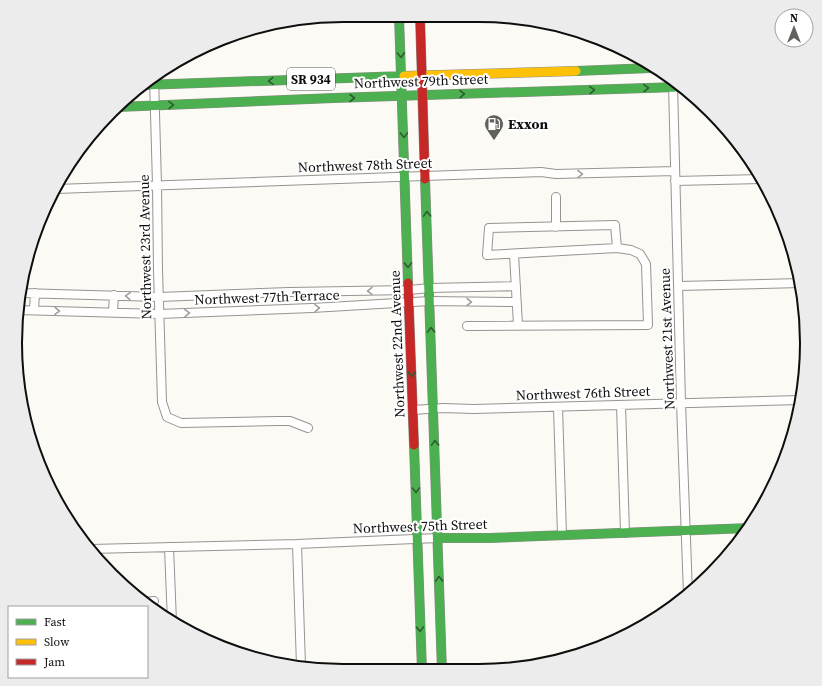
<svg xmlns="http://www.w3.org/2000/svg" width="822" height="686" font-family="'Source Serif 4',serif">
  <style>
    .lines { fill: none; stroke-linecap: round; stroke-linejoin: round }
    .street-casing { stroke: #959492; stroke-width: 10 }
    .fast-casing { stroke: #8c8b88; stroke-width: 10 }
    .slow-casing { stroke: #8c8b88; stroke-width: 10 }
    .jam-casing { stroke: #8c8b88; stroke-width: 10 }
    .street { stroke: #fffefd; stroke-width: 8 }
    .fast { stroke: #4caf50; stroke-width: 9 }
    .slow { stroke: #ffc107; stroke-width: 9 }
    .jam { stroke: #c62828; stroke-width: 9 }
    .oneway { stroke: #2d5e2f }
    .oneway2 { stroke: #9f9e9d }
    .labels { text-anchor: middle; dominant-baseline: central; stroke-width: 4; stroke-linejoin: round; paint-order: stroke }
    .shield { fill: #fff; stroke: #565656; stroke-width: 1 }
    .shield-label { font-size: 13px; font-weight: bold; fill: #0e0e0e }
    .street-label { font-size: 14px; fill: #0e0e0e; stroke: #fff }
    .poi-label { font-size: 14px; font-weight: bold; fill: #0e0e0e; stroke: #fff; text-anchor: start }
    .rim { fill: none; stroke: #0e0e0e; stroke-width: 2 }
  </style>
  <rect width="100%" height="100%" fill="#fcfaf4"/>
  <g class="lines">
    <defs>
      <path id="street" d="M154,77l3,108 1,85 4,132 5,15 14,6 97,-2h12l18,7
        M673,84l8,319 7,191
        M675,181l86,-2
        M56,189l485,-17 15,2 119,-3
        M556,197v30
        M514,254l4,71
        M678,286l123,-3
        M21,293l138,4 130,-5 120,-2 21,-2 86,-2
        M18,310l141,4 153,-6 118,-7 86,1
        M34,310l1,-17
        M113,312l1,-17
        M467,326l181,-1 -2,-61 -6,-10 -9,-4 -14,-2 -130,7 2,-27 126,-3 2,23
        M621,405l4,128
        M558,407l4,128
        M413,410l30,-2 31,1 327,-9
        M297,544l4,122
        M169,547l3,75
        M91,549l206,-5 141,-6
        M143,602l11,-1"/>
      <path id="fast" d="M399,16l9,267
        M576,71l75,-3
        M143,85l261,-9
        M118,107l216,-9 344,-11
        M425,179l17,492
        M414,445l8,226
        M438,538h51l261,-10"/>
      <path id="slow" d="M404,76l172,-5"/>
      <path id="jam" d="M420,16l5,163
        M408,283l6,162"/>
    </defs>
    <use href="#street" class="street-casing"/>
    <use href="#fast" class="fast-casing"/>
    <use href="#slow" class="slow-casing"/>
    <use href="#jam" class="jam-casing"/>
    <use href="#street" class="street"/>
    <use href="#fast" class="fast"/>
    <use href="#slow" class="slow"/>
    <use href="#jam" class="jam"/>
  </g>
  <defs><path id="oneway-chevron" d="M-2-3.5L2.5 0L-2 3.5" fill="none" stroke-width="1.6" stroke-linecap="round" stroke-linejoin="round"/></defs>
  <g class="oneway">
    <use href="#oneway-chevron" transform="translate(401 55) rotate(87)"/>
    <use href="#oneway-chevron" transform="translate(271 81) rotate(178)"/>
    <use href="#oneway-chevron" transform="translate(646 88) rotate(-2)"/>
    <use href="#oneway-chevron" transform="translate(592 90) rotate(-2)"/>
    <use href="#oneway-chevron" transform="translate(462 94) rotate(-2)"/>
    <use href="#oneway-chevron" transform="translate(352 98)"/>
    <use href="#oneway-chevron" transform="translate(171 105) rotate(-2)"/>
    <use href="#oneway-chevron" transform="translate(404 135) rotate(88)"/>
    <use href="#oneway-chevron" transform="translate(427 214) rotate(-92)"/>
    <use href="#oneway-chevron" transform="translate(408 265) rotate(88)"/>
    <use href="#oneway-chevron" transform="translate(431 330) rotate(-92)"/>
    <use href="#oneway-chevron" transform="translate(412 374) rotate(88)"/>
    <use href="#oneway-chevron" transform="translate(435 443) rotate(-92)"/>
    <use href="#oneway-chevron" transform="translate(416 490) rotate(88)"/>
    <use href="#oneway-chevron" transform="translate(439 579) rotate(-92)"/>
    <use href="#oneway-chevron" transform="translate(420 629) rotate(88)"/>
  </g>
  <g class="oneway2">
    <use href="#oneway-chevron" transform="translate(580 174) rotate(-2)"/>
    <use href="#oneway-chevron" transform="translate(370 291) rotate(179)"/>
    <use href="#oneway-chevron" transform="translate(128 296) rotate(-178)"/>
    <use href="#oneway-chevron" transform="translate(469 302) rotate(1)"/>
    <use href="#oneway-chevron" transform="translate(317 308) rotate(-3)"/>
    <use href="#oneway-chevron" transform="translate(57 311) rotate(2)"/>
    <use href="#oneway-chevron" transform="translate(187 313) rotate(-2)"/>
  </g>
  <defs>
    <symbol id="fuel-pin" viewBox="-11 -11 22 30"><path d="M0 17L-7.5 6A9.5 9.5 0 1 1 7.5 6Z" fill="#61615e" stroke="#fff"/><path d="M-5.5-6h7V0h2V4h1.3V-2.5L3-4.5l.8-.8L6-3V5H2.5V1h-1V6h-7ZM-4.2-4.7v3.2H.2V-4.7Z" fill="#fff"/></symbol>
  </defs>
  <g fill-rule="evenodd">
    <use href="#fuel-pin" x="483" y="113" width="22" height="30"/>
  </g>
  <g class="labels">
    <rect class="shield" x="287" y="68" width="48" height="22" rx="3"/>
    <g class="shield-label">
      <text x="311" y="79">SR 934</text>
    </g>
    <g class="street-label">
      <text transform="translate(421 81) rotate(-2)">Northwest 79th Street</text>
      <text transform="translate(365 165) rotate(-2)">Northwest 78th Street</text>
      <text transform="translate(145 247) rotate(-91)">Northwest 23rd Avenue</text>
      <text transform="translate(267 297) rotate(-2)">Northwest 77th Terrace</text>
      <text transform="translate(667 339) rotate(-92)">Northwest 21st Avenue</text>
      <text transform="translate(397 344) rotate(-92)">Northwest 22nd Avenue</text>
      <text transform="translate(583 393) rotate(-2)">Northwest 76th Street</text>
      <text transform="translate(420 526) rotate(-2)">Northwest 75th Street</text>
    </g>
    <g class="poi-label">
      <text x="508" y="124">Exxon</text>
    </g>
  </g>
  <path d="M0 0H822V686H0ZM343 22H479A321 321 0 0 1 800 343V343A321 321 0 0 1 479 664H343A321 321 0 0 1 22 343V343A321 321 0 0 1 343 22Z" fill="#ececec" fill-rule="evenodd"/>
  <path class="rim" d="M343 22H479A321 321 0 0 1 800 343V343A321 321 0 0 1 479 664H343A321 321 0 0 1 22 343V343A321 321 0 0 1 343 22Z"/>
  <rect x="8" y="606" width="140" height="72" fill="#ffffff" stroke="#9f9f9f"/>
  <rect x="16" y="619" width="20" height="6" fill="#4caf50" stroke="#9f9f9f"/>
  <text x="44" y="626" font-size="12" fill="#0e0e0e">Fast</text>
  <rect x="16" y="639" width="20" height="6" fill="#ffc107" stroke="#9f9f9f"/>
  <text x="44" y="646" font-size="12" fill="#0e0e0e">Slow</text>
  <rect x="16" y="659" width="20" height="6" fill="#c62828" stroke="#9f9f9f"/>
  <text x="44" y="666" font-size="12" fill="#0e0e0e">Jam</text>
  <g transform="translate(794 28)"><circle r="19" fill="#ffffff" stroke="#9f9f9f"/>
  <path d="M0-3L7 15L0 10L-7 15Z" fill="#61615e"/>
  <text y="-6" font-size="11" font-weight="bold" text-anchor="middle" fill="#0e0e0e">N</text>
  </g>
</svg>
